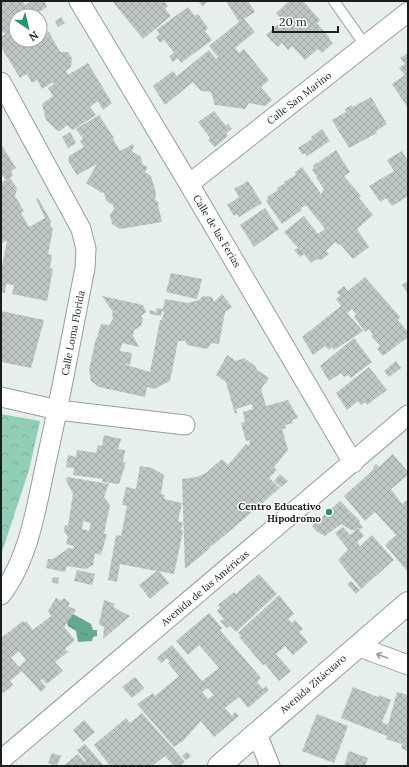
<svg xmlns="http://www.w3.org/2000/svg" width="409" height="767" font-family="Lora,serif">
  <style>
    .park { fill: url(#park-crowns) }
    .water { fill: url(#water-ripples) }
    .building { fill: url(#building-cross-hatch); fill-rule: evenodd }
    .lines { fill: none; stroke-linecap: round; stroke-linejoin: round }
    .service-casing { stroke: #969e9a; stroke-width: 12 }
    .minor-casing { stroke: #969e9a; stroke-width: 21 }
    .tertiary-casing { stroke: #969e9a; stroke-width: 24 }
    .service { stroke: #fff; stroke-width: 10 }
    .minor { stroke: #fff; stroke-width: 19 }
    .tertiary { stroke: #fff; stroke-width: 22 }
    .oneway { stroke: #989a99 }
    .poi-dot { fill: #29926f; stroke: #fff; stroke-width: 1.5 }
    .labels { text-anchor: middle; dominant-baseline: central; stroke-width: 3; stroke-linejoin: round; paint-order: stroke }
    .street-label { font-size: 10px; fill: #1b1e1d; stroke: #fff }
    .poi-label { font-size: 10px; font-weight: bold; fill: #1b1e1d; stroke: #fff; text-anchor: end }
  </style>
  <defs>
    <pattern id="park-crowns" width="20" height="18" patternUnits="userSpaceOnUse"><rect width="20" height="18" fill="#90cfb5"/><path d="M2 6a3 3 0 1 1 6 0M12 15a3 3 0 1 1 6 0" fill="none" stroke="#7cb19b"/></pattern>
    <pattern id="water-ripples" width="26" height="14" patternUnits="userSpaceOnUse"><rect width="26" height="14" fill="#64a88d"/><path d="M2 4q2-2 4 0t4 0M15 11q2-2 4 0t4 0" fill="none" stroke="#528873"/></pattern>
    <pattern id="building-cross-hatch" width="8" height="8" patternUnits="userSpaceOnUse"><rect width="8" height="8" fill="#bdc6c2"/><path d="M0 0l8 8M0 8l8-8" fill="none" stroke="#a2aaa6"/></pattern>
  </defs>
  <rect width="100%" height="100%" fill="#e6efeb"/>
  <path class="park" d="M1,414l39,7 -11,49 -28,85z"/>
  <path class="water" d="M73,614l18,10 2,6h4v6l-4,1 -1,4 -14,1 -2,-11 -8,-5 -1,-4z"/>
  <path class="building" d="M1,1h22l2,4 7,-4h12l3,6 -14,9h-17v24h24v-6l1,2 8,-4 11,20h8l4,6 -1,9 -5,4 2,4 20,-12 24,40 -9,7 -5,-9 -8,6 6,8 -23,15 -6,-5 -7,6h-2l-12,-11 -4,-16 11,-8 -5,-8 6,-4 -1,-2 -11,7 -5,-9 -5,3 -5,-9 -7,4 -19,-31v-10l4,-3 -1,-2 -3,2z
    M112,1h52l4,5 -3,3 6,7 -28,23z
    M198,1h11l-7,5z
    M226,1h22l7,11 -11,7 11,13 -20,16 4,5 5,-4 25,31 -8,7 11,13 -7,6 -16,-3 -4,6 -30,-4 -4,-13 -10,-1 -8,-9 -28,23 -12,-19 20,-15 4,5 32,-26 7,9 2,-2 -9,-11 30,-24z
    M289,1h14l17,19 -3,3 13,15 -1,1 4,4 -11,10 -4,-4 -13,11 -13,-14 -4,4 -6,-7 -4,4 -12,-12 17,-15 -7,-7z
    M188,7l7,9 3,-2 10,14 -3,3 7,9 -31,23 -3,-5 -5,4 -4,-6 5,-3 -10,-13 -4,3 -4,-6 4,-3 -4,-4z
    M61,17l4,6 -7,4 -3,-6z
    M408,53v55l-16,-24 13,-9 -6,-7 6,-4 -5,-6z
    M371,97l16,27 -11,7 1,2 -28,15 -17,-28 14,-8 -1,-3 7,-4 1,2z
    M214,111l12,15 2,-2 4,5 -6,4 2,3 -13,11 -7,-7 2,-2 -12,-16z
    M99,115l15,23 -1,1 7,12 13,-7 1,2 -2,5 9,6 1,7 6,3 -3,5 6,4 5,17 -1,7 4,3 -1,2 4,17 -42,7 -8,-5 -2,-9 4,-6 -1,-4 -7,-4 -2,-9 -2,1 -16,-10 11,-19 -20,11 -9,-14 1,-5 15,-9 -4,-6 3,-2 -7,-10z
    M322,129l8,12 -23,15 -2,-3 -3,1 -4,-6 14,-9 -1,-2z
    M70,132l6,11 -8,5 -6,-11z
    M1,144l15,24 -5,3 2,5 -3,2 7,10 -2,8 9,15 -3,2 8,14 16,-9 -9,-19 2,-1 13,23 -1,5 3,3 -5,25 4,1 -2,13 3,1 -6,32 -35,-7 2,-9 -8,-1 -1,9 -4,-1v-20l6,-32 -6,4v-61l5,-3 -3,-4 -2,1z
    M336,150l14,22 -6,4 17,20 -2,2 14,17 -16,14 12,18 -16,12 -13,-15 -2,1 -8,-9 5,6 -9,9 3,3 -8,6 -4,-1 -6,4 -7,-9 -4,3 -6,-7 4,-2 -14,-16 20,-16 14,18 7,-5 -19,-24 -5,3 1,2 -20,14 -16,-23 2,-2 -1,-2 11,-7 -1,-2 8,-5 -1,-1 12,-7 -1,-3 7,-5 19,27 3,-5 -8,-12 1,-1 -5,-6 2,-2 -1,-2z
    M402,151l6,10v35l-16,10 -6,-8 -6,4 -11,-16 25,-15 -7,-11z
    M248,181l14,22 -23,14 -2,-3 -3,2 -7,-11 12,-8 -5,-8z
    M265,208l14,21 -25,18 -14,-22z
    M171,273l31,6 -5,20 -31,-7z
    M365,277l35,40 -2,3 10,12v5l-25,19 -6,-7 3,-3 -9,-10 2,-2 -4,-5 -4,3 -11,-15 2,-2 -4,-6 -5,4 16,18 -29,19 -2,-3 -3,3 -4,-4 -12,9 -11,-18 39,-31 -5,-7 4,-3 -3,-4 7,-6 4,5z
    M408,281v13l-6,-9z
    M222,294l10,13 -7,5 -6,32 -7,-1 -5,6 -20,-4 -2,-4h-7l-8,40 -16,8 -7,-2 -2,10 -46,-10 -8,-6 -2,-11 7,-32h1l4,-14 8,1 4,-6 -1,-5 1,-2 -11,-16 41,9 3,7 -5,4 2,3 -2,7 -7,4 -1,6 6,11 -17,-4 -2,8 12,2 -2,12 -10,-2 30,9 10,-52h2l2,-8 -2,-1 -1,5 -11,-2 -1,-4 7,2 1,-4 6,1 2,-10 23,4 11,-3 4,-4 9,1 2,5z
    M1,311l43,9 -13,48 -30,-6z
    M354,338l18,24 -21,16 -3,-3 -4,2 -3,-4 -12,8 -9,-15z
    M227,355l9,6 8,-3 11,8 2,4 12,8 -8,11 5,17 22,-6 10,18 -6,2 1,3 -8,2 1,3 -4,1 6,21 -14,17 3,3 -8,8 11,10 -68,58 -1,-1 -2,4 -24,20 -3,-90 15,-2 9,-4 16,-14 6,6 18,-21 3,2 1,-6 -4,1 -5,-18 4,-1 -2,-10 10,-3 -1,-5 -16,5 1,4 -2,1 -9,-32 -10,-7z
    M396,361l5,7 -12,9 -5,-6z
    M369,367l18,23 -20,15 -2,-3 -4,3 -3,-4 -11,9 -11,-17z
    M104,435l17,4 -3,10 7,1 -2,12h3l-7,22 -17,-2 1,-3 -30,-4 1,-7 -8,-1 2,-12 8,2 1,-7 19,3 2,-8 4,1z
    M393,454l15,18v3l-17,14 11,15 6,-5v73l-23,-27 11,-10 -21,-23 -10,9 -21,-25 30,-27 -1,-2 3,-3 3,3z
    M140,466l12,2 12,7 -3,19 4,1 -1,4 18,4 -4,18 5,2 -2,7 2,1 -9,43 -15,-3 10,12 -19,16 -11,-14 18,-14 -37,-7 -3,18 -9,-2 8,-45 5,1 6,-30 -5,-1 4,-18 10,2z
    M280,474l8,7 -7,6 -7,-6z
    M67,477l42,7 -5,13 6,8 -6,29h3l-6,21 -6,-2 -2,12 -7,4 -19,-3 -2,6 -19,-4 2,-9h5l16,-11 4,1 1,-3 -8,-2 2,-7 -4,-6 1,-6 3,1 5,-32 -7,-14zM83,521l8,2 -2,8 -7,-2z
    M340,501l20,20 -1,1 4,6 -12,2 -10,-6 -16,12 -9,-5 -4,-5z
    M343,527l7,8 8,-7 6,8 -7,6 3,4 12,-11 22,25 -33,29 -23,-29 10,-11 -13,-16z
    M77,570l18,4 -3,11 -18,-4z
    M259,574l18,20 -41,38 -6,-6 -3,2 -7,-7 4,-2 -7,-8 3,-4 -2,-2 16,-13 2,2z
    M53,577l6,1 -1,6 -6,-2z
    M351,581l9,9 -4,4 -9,-10z
    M279,595l15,19 -6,5 4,4 3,-3 8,9 -4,3 9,10 -15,13 -8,-9 -9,8 15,17 -12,10 -14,-17 -2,1 -24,-28 2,-1 -3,-3z
    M56,598l5,3 3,-3 6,5 -2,3 8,4 -12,17 11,13 -10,9 3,3 -13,10 8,9 -16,13 -5,-5 -2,1 6,7 -5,5 -19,-21 -12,10 3,4 -10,8 -2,-3v-52l22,-17 2,2 1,-2 7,9 18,-14 -3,-5zM19,651l7,9 -7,7 -8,-9z
    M104,600l11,4 -2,3 17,9 -27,23 1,-12 -5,-3z
    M209,613l13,15 -2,2 41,48 -4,4 6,7 3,-3 3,4 -21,18 -9,-11 -14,11 7,8 3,-4 4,4 -25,21 -13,-16 -17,19 -10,7 -37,-43 16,-11 2,3 24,-20 -11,-13 2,-1 -3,-4 -6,5 -4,-5 15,-13 30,36 17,-13 -20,-23 -11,10 -12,-14zM208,688l6,7 -6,4 -6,-7z
    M135,677l9,11 -12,10 -10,-11z
    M353,687l25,10 1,-2 12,5 -9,22 6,3 9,-33 11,3v57l-7,-4 1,-4 -16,-5 1,-3 -46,-18z
    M142,713l43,49 -6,4h-5l-9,-10 -13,10h-42l-16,-21 32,-27 4,5z
    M317,714l31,12 -14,37 -32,-12z
    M84,720l11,12 -12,10 -10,-12z
    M85,744l19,22h-41l15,-12 7,8 1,-1 -9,-11z
    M349,751l19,7 -3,8h-21z
    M187,752l4,4 -5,4 -4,-4z
    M52,753l9,3 -4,10 -9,-3z"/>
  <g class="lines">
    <defs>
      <path id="service" d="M334,1l31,44"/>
      <path id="minor" d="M79,1l110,183 164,279
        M1,82l80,147 5,20 -1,19c-13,66 -25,133 -40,199 -9,43 -17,93 -44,128
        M189,184l219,-172
        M1,397l57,13 127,15
        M357,646l51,19
        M257,734l13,32
        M1,760l407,-345"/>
      <path id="tertiary" d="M219,766l189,-163"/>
    </defs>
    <use href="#service" class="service-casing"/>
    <use href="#minor" class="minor-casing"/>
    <use href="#tertiary" class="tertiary-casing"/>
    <use href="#service" class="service"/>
    <use href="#minor" class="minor"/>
    <use href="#tertiary" class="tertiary"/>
  </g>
  <defs><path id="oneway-shaft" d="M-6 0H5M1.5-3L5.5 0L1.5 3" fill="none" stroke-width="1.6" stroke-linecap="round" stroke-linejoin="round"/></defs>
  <use class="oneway" href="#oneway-shaft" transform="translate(382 656) rotate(-160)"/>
  <circle class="poi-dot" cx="329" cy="512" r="4"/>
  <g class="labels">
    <g class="street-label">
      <text transform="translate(299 98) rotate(-38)">Calle San Marino</text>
      <text transform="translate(217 231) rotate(59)">Calle de las Ferias</text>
      <text transform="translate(73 333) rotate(-79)">Calle Loma Florida</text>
      <text transform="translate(205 588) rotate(-40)">Avenida de las Américas</text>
      <text transform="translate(313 684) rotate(-41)">Avenida Zitácuaro</text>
    </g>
    <g class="poi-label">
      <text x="321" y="506">Centro Educativo<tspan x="321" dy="12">Hipodromo</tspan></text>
    </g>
  </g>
  <rect width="409" height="767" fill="none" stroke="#1b1e1d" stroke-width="4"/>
  <g transform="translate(28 28) rotate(145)"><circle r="19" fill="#ffffff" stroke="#a4a5a5"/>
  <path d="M0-3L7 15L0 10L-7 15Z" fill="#29926f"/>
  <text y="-6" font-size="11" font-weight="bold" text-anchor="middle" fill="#1b1e1d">N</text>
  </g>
  <path d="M273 26v6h65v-6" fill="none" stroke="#1b1e1d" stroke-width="2"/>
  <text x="279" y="26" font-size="12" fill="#1b1e1d" stroke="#ffffff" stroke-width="3" paint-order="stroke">20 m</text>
</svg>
